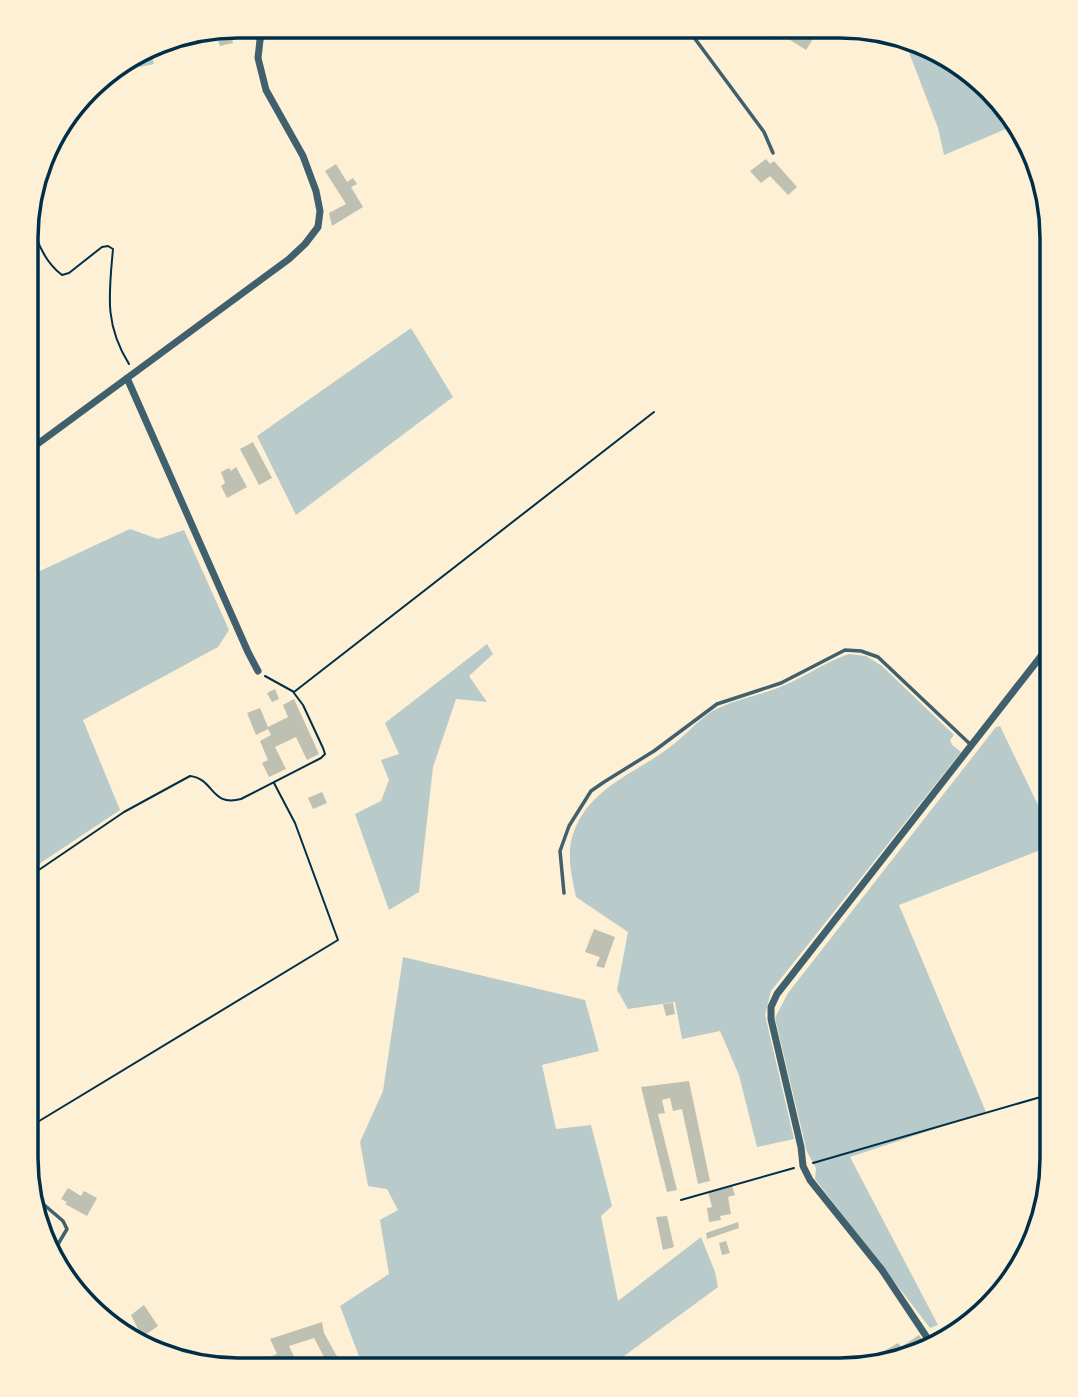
<svg xmlns="http://www.w3.org/2000/svg" width="1078" height="1397" font-family="Figtree,sans-serif">
  <style>
    .green { fill: #b9caca }
    .building { fill: #bec0b2 }
    .lines { fill: none; stroke-linecap: round; stroke-linejoin: round }
    .path { stroke: #003049; stroke-width: 2 }
    .service { stroke: #3f606c; stroke-width: 3.5 }
    .minor { stroke: #3f606c; stroke-width: 7 }
    .rim { fill: none; stroke: #003049; stroke-width: 3.5 }
  </style>
  <rect width="100%" height="100%" fill="#fdf0d5"/>
  <path class="green" d="M905,42l53,20 55,64 -69,29 -6,-27z
    M150,49l4,15 -48,10z
    M411,328l42,69 -157,118 -39,-79z
    M130,529l28,10 26,-9 45,100 -11,17 -135,73 37,90 -93,62v-295z
    M487,644l6,10 -24,22 18,26 -31,-3 -23,68 -14,125 -30,18 -34,-96 26,-13 8,-21 -8,-20 18,-6 -14,-31z
    M849,654l17,2 16,10 72,69 -4,5 2,5 9,7 -190,239 -6,24 29,124 -37,8 -18,-72 -19,-44 -38,8 -7,-37 -47,7 -11,-19 11,-58 -52,-35c-4,-20 -10,-42 -3,-63 16,-47 62,-60 97,-87 15,-11 26,-25 41,-35 24,-14 51,-16 76,-28 21,-9 40,-23 62,-30z
    M1000,726l51,106v14l-152,59 87,207 -136,45 88,168 -8,3 -115,-149 1,-11 -9,-16 -32,-134 13,-25 208,-266z
    M403,957l182,43 14,51 -57,14 14,64 35,-4 21,81 -11,10 17,85 83,-64 14,35 3,15 -113,83 -258,-1 -2,-3 15,-7 -20,-53 49,-32 -9,-54 18,-10 -11,-21 -19,-3 -8,-44 23,-51z"/>
  <path class="building" d="M239,26h19l1,4 -16,8 -1,-3 -10,3 1,5 -13,3 -6,-16z
    M763,28h20l-3,5 -5,-2 -5,9 -11,-6z
    M794,29l19,10 -7,11 -19,-12z
    M766,159l4,5 4,-3 23,26 -9,8 -18,-19 -9,7 -11,-12z
    M336,164l11,18 6,-4 4,6 -6,3 12,20 -31,19 -3,-13 17,-9 -21,-33z
    M253,442l19,36 -13,7 -19,-36z
    M236,467l11,20 -20,11 -6,-12 4,-3 -4,-11 8,-4 2,3z
    M275,689l4,10 -7,3 -5,-9z
    M294,699l25,55 -12,6 -11,-23 -21,10 11,22 -17,8 -7,-14 6,-3 -8,-19 11,-6 -3,-6 -12,6 -9,-22 13,-5 8,19 20,-10 -5,-12z
    M322,792l5,11 -14,6 -5,-11z
    M594,929l21,8 -11,31 -8,-2 4,-9 -15,-5z
    M673,1003l2,11 -9,2 -3,-12z
    M689,1081l21,100 -12,3 -16,-75 -9,2 -3,-13 -8,2 3,13 -7,1 19,76 -10,2 -26,-105z
    M732,1186l3,9 -7,2 3,17 -11,2 1,4 -12,2 -2,-14 5,-1 -4,-15z
    M68,1188l13,8 3,-5 13,7 -10,18 -22,-12 2,-2 -6,-3z
    M667,1216l7,31 -11,3 -7,-33z
    M738,1222l1,6 -32,11 -1,-6z
    M726,1241l4,12 -8,2 -3,-12z
    M144,1305l14,21 -16,11 -11,-22z
    M322,1322l2,11 20,36h-20l-4,-10 4,-2 -10,-19 -25,8 9,19 7,-3 3,7h-11l-2,-3 -5,3h-14l-6,-12 7,-3 -7,-15z
    M919,1335l10,15 -38,9 -5,-9 12,-7 3,4z"/>
  <g class="lines">
    <path class="path" d="M29,209c4,24 13,51 33,66l7,-2 33,-26 6,-1 5,3c-4,45 -9,75 16,115
      M265,676l29,16 360,-280
      M27,878l97,-66 66,-36c25,3 20,31 51,23l80,-41 4,-4 -2,-6 -20,-43 -9,-12
      M26,1129l312,-189 -43,-117 -21,-40
      M813,1163l238,-69
      M681,1200l113,-32"/>
    <path class="service" d="M687,28l77,104 9,21
      M564,893l-4,-42 9,-25 22,-35 13,-9 50,-31 63,-47 64,-21 64,-33 16,1 17,6 93,88
      M35,1197l28,24 4,8 -16,27"/>
    <path class="minor" d="M127,378l121,274 10,19
      M28,451l261,-192 16,-15 13,-17 2,-16 -4,-20 -13,-35 -37,-66 -8,-32 2,-18 6,-14
      M934,1348l-52,-78 -72,-90 -7,-14 -2,-19 -30,-128v-12l6,-13 275,-352"/>
  </g>
  <path d="M0 0H1078V1397H0ZM238 38H840A200 200 0 0 1 1040 238V1158A200 200 0 0 1 840 1358H238A200 200 0 0 1 38 1158V238A200 200 0 0 1 238 38Z" fill="#fdf0d5" fill-rule="evenodd"/>
  <path class="rim" d="M238 38H840A200 200 0 0 1 1040 238V1158A200 200 0 0 1 840 1358H238A200 200 0 0 1 38 1158V238A200 200 0 0 1 238 38Z"/>
</svg>
